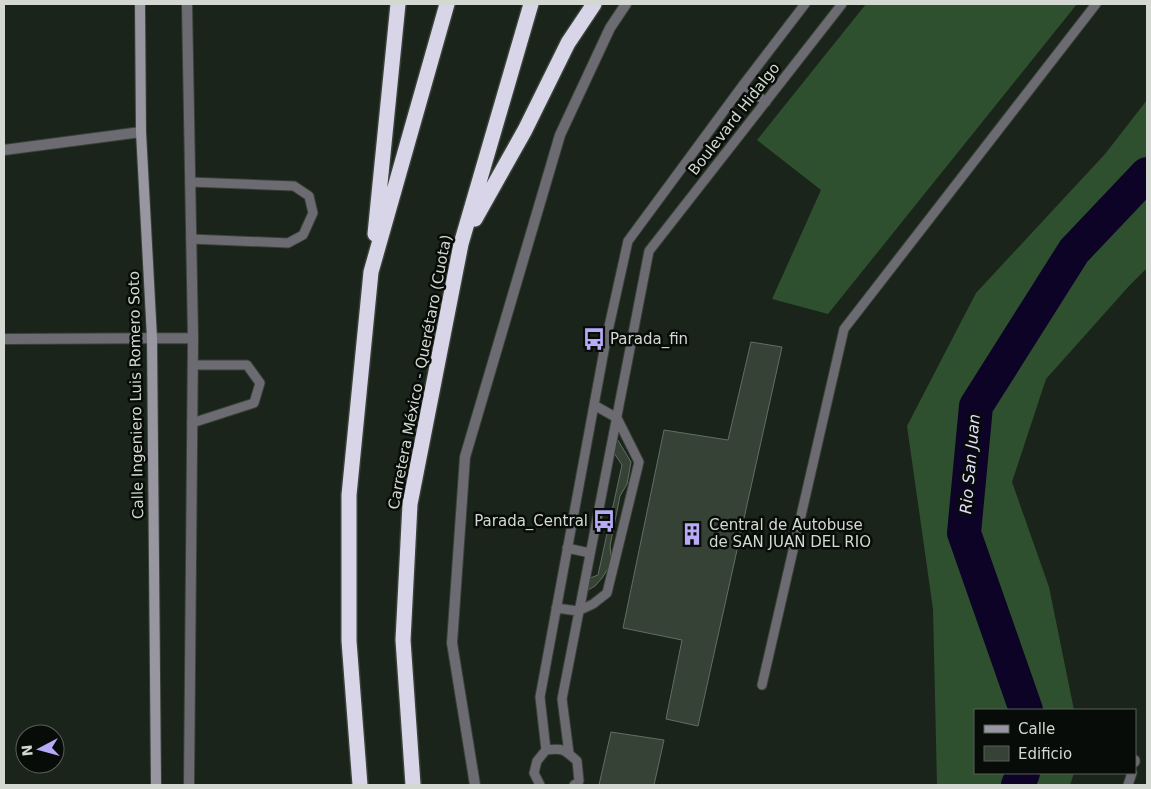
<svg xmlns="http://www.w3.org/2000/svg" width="1151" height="789" font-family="'DejaVu Sans',sans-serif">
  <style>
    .forest { fill: #2e502e }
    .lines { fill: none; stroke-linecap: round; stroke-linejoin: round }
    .river { stroke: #0d0326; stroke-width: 34 }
    .building { fill: #374237; stroke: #626e61 }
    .lane-casing { stroke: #384137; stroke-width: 11 }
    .street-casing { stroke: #384137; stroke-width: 12 }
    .secondary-casing { stroke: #384137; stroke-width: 12 }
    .highway-casing { stroke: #384137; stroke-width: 18 }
    .lane { stroke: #6c6b72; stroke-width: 9 }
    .street { stroke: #6c6b72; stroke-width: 10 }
    .secondary { stroke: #9796a1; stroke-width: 10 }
    .highway { stroke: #d7d5e7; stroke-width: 15 }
    .labels { text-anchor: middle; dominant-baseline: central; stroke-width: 5; stroke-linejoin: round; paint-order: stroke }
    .street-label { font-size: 15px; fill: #d3d9d2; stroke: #080c08 }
    .poi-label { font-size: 15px; fill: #d3d9d2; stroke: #080c08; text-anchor: start }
    .water-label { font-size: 16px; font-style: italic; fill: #e1defb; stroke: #080c08 }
  </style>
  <rect width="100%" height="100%" fill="#1a241a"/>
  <path class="forest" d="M866,4h211l-249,310 -56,-15 49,-109 -64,-50z
    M1147,100v168l-18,18 -83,93 -34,103 37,105 25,123h-99v63h99l-4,12h-133l-4,-176 -26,-183 69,-133 129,-139z"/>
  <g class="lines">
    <path class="river" d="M1026,710l-62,-177 12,-127 98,-155 73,-77
      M1018,785l5,-12"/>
  </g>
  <path class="building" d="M751,342l31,5 -84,379 -32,-7 16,-79 -59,-12 41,-198 64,10z
    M616,437l15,25 -4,22 -7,12 -10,50 1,10 -2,11 -7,11 -7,8 -12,7 2,-13 13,-5 24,-110 -10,-15z
    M611,732l53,8 -10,45h-55z"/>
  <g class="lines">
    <defs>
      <path id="lane" d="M743,85l23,17
        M190,182l104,4 15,10 4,17 -10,22 -15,8 -97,-4
        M192,423l62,-20 6,-20 -13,-18h-54
        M567,548l23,5
        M556,608l22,3 15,-7 14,-11 32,-131 -22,-44 -23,-13
        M762,685l82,-356 252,-325
        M546,750l-6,-53 66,-357 22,-99 115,-156 62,-81
        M569,753l-7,-54 87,-448 193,-247
        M1135,762v-2
        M540,785l-6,-12 3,-12 9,-11c17,-2 18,-1 31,11l2,20 -5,4
        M1128,785l4,-12"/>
      <path id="street" d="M187,4l6,334 -4,447
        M4,150l137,-18
        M4,339l189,-1
        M475,785l-23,-142 13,-186 95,-322 50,-107 16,-24"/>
      <path id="secondary" d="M140,4l1,128 11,206 4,447"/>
      <path id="highway" d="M475,219l50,-89 43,-87 26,-39
        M375,234l23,-230
        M360,785l-11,-144v-146l22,-223 76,-268
        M413,785l-10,-145 7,-136 51,-260 70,-240"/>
    </defs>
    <use href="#lane" class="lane-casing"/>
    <use href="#street" class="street-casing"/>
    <use href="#secondary" class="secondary-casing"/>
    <use href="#highway" class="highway-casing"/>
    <use href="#lane" class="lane"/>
    <use href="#street" class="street"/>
    <use href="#secondary" class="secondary"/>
    <use href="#highway" class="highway"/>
  </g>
  <defs>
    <symbol id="bus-bare" viewBox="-9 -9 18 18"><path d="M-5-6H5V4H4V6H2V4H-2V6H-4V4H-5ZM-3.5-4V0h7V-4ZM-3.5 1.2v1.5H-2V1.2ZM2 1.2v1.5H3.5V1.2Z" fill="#b7abf8" stroke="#080c08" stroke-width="2.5" paint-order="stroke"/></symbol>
    <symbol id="building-bare" viewBox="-9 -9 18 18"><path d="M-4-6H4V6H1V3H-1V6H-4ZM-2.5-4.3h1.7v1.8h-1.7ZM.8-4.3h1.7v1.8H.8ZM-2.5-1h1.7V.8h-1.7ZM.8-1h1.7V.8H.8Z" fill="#b7abf8" stroke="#080c08" stroke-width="2.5" paint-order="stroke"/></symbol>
  </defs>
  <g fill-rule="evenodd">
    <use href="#bus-bare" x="578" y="323" width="32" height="32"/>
    <use href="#bus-bare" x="588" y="505" width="32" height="32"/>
    <use href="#building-bare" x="676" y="518" width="32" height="32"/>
  </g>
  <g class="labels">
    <g class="street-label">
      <text transform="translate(734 119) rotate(-52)">Boulevard Hidalgo</text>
      <text transform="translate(420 372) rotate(-79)">Carretera México - Querétaro (Cuota)</text>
      <text transform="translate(136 395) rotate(-91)">Calle Ingeniero Luis Romero Soto</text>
    </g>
    <g class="poi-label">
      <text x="610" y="339">Parada_fin</text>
      <text x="588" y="521" text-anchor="end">Parada_Central</text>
      <text x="709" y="525">Central de Autobuse<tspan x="709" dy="17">de SAN JUAN DEL RIO</tspan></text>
    </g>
    <g class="water-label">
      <text transform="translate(970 464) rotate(-85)">Rio San Juan</text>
    </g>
  </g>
  <rect width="1151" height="789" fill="none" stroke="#d3d9d2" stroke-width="10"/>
  <rect x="974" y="709" width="162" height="65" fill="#080c08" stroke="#595e59"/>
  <rect x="984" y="725" width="25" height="8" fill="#9796a1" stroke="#595e59"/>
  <text x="1018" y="734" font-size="15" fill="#d3d9d2">Calle</text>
  <rect x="984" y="746" width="25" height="15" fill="#374237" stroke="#595e59"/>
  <text x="1018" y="759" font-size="15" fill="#d3d9d2">Edificio</text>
  <g transform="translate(40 749) rotate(264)"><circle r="24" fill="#080c08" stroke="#595e59"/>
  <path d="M0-4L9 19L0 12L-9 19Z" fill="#b7abf8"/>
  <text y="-8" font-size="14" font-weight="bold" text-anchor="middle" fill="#d3d9d2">N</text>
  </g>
</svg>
